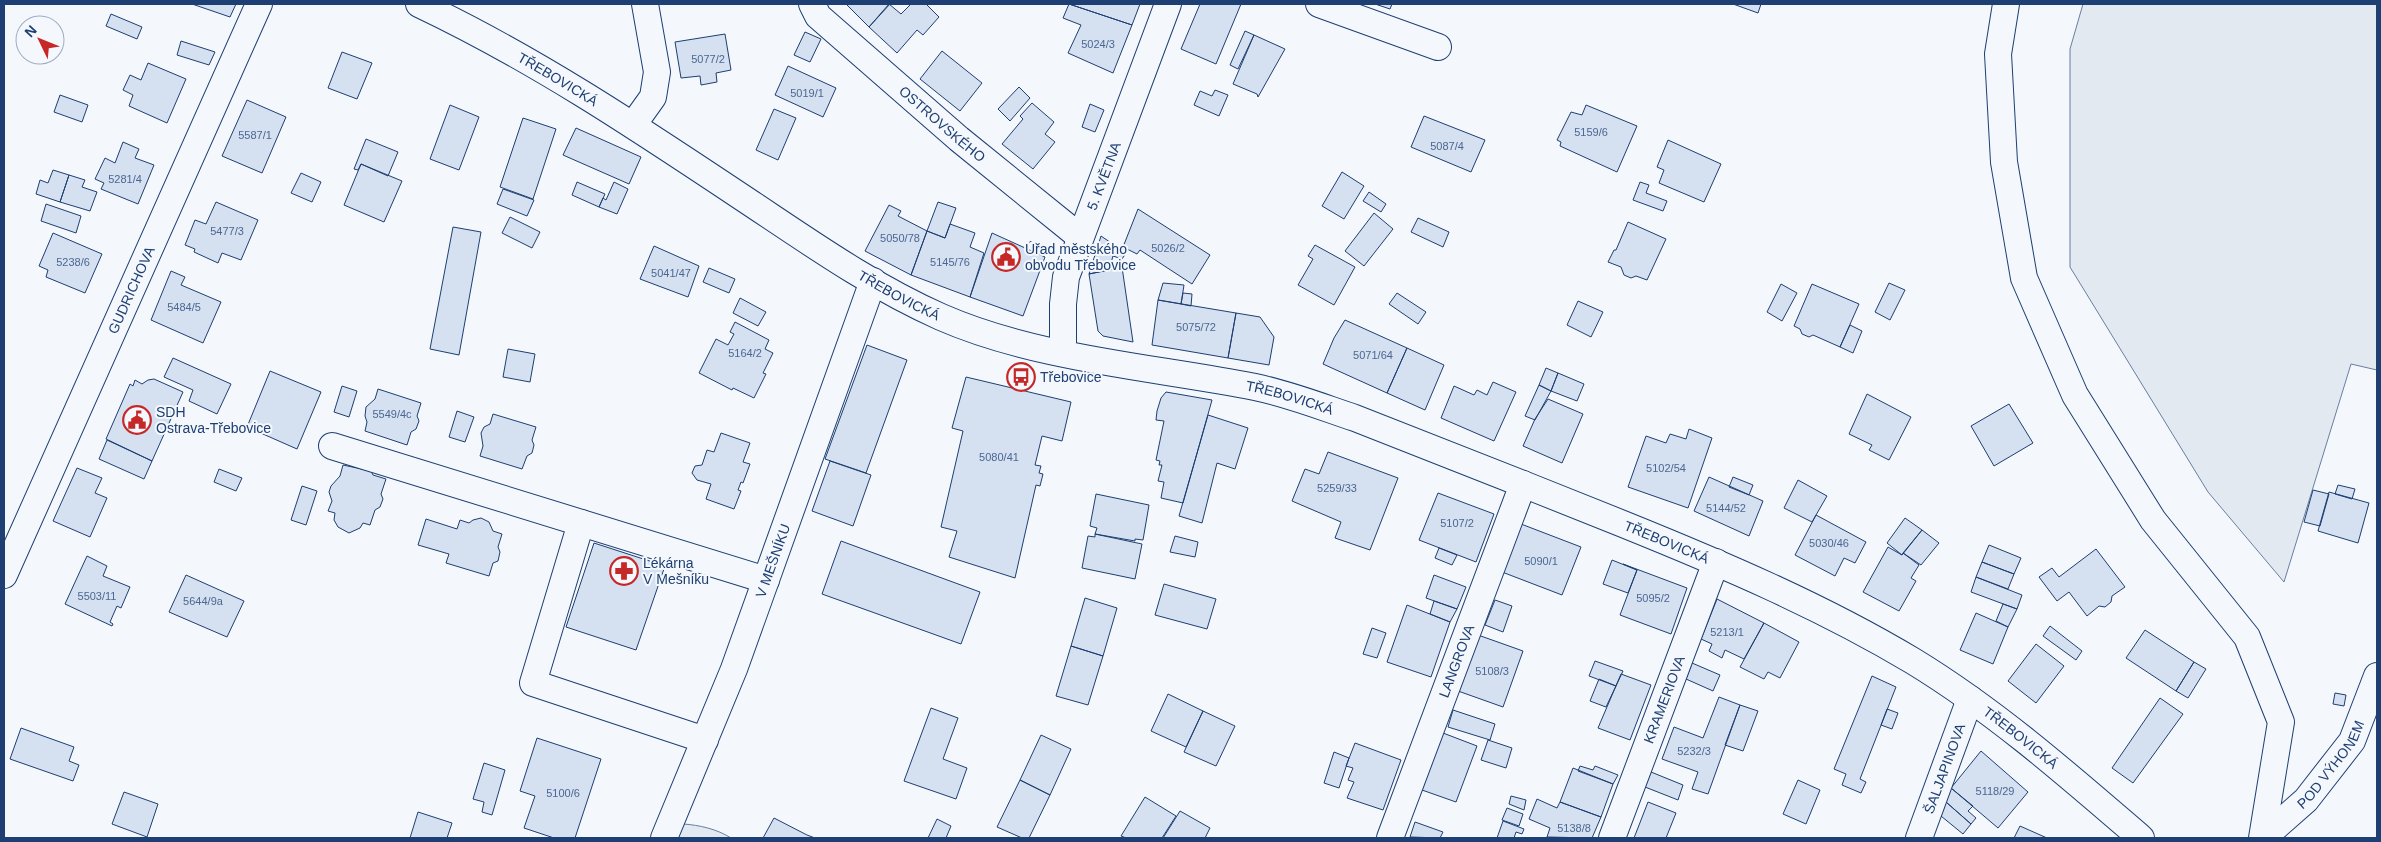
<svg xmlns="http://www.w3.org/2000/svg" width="2381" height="842" font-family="Arial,sans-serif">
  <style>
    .green { fill: #e3e9f0; stroke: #687fa3 }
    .building { fill: #d5e0f0; stroke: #1d3f73 }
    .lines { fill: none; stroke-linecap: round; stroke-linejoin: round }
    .street-casing { stroke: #1d3f73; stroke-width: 28 }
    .street { stroke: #f4f7fb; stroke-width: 26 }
    .labels { text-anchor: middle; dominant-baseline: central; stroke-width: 4; stroke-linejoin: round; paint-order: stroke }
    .number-label { font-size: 11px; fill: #4b6792 }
    .street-label { font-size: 14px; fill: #1d3f73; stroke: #f4f7fb }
    .poi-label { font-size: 14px; fill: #1d3f73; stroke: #f4f7fb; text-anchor: start }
  </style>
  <rect width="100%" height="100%" fill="#f4f7fb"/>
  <path class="green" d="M2083,4h294v366l-26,-6 -67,218 -76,-90 -138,-225v-218z
    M683,824c16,1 34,5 48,14h-58z"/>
  <path class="building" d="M192,4h44l-6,13z
    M846,4h44l-21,23z
    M889,4l12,10 10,-10h15l13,13 -16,18 -6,-5 -20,23 -28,-26z
    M1069,4l63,21 -19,48 -45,-20 13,-28 -18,-7z
    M1069,4h71l-8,21z
    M1200,4h41l-25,60 -35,-15z
    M1375,4h17l-2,5z
    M1733,4h28l-3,9z
    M111,14l31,13 -5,12 -31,-13z
    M1245,31l9,4 -16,34 -8,-4z
    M805,32l16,7 -11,23 -16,-7z
    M725,34l6,36 -15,3 1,9 -16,3 -1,-9 -19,2 -6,-36z
    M1254,35l31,14 -27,48 -1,-3 -24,-10z
    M181,41l34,11 -6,13 -32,-10z
    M942,51l40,32 -22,28 -40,-32z
    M342,52l30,11 -15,36 -29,-11z
    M148,63l38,16 -19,44 -38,-17 4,-11 -10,-5 7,-15 11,5z
    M788,66l48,22 -13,29 -48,-22z
    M1019,87l11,11 -20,23 -12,-12z
    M1215,90l13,5 -9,21 -25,-11 6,-14 12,5z
    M60,95l28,10 -6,17 -28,-10z
    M247,100l39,17 -24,56 -40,-17z
    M1032,103l22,19 -9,12 10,8 -22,27 -31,-25 21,-25 -3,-3z
    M1090,104l14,6 -9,22 -13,-5z
    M450,105l29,12 -20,53 -29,-11z
    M1586,105l51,21 -20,46 -57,-26 1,-4 -4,-2 14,-28 11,3z
    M774,109l22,9 -18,42 -22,-10z
    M1424,116l61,24 -14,32 -60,-25z
    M523,118l33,11 -23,70 -33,-12z
    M576,128l65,29 -12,27 -66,-29z
    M366,139l32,13 -10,24 -27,-12 -3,6 -4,-1z
    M1668,140l53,24 -17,38 -45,-19 5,-13 -7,-3z
    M123,142l16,7 -4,9 19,7 -16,39 -37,-15 3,-6 -9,-4 10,-21 10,5z
    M361,164l41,17 -18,41 -40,-17z
    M53,170l16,5 -9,27 -24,-8 4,-14 8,3z
    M1342,172l22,14 -20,33 -22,-13z
    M301,173l20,9 -9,20 -21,-9z
    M69,175l16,5 -3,7 15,5 -7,19 -30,-9z
    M577,182l28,12 -6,13 -27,-12z
    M614,182l14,7 -11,25 -18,-7 4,-9 3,2z
    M1640,182l9,3 -3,8 21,8 -4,10 -30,-11z
    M503,189l31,11 -7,16 -30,-12z
    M1369,192l17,12 -5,8 -18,-11z
    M216,202l42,18 -17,40 -19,-7 -4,10 -24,-11 1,-3 -10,-4 10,-25 11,4z
    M938,202l18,6 -11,30 -18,-7z
    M46,204l35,12 -5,17 -35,-12z
    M889,205l12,6 -3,5 29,15 -16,44 -46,-24z
    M1138,209l72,46 -18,29 -52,-34 -3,4 -14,-7z
    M1374,213l19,16 -29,37 -19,-15z
    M510,217l30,15 -8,16 -30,-15z
    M1418,218l31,14 -6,15 -32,-15z
    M1628,222l38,17 -19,41 -11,-4 -5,2 -7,-3 -3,-8 -13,-5 6,-12h2z
    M950,224l25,9 -5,14 14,6 -14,44 -59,-22 16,-44 18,7z
    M453,227l28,5 -22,123 -29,-6z
    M53,233l49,21 -17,39 -39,-16 2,-7 -9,-4z
    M992,233l53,24 -22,59 -53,-19z
    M1101,236l25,17 -4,6 -9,-3 -4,14 -20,4z
    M1315,245l40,22 -21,38 -36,-20 15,-26 -5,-3z
    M654,246l45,20 -11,31 -48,-18z
    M1122,267l11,75 -30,-6 -5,-5 -9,-57z
    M709,268l26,11 -6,14 -26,-11z
    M171,271l14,6 -4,8 40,17 -18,41 -52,-23z
    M1163,283l21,2 -3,19 -23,-4z
    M1889,283l16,7 -15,30 -15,-8z
    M1781,284l16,9 -15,28 -15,-9z
    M1812,284l47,20 -19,43 -27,-12 -4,2 -7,-3 -2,-5 -6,-3z
    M1183,293l9,1 -1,12 -10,-2z
    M1397,293l29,19 -8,12 -29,-20z
    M740,298l26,14 -8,14 -25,-13z
    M1158,300l78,13 -8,45 -76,-13z
    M1578,301l25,11 -12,25 -24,-12z
    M1236,313l24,4 14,20 -5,28 -41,-7z
    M1345,320l62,28 -20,45 -64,-29 11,-26z
    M735,322l34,18 -4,9 8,4 -10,20 3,1 -12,24 -21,-10 -1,2 -33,-17 17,-34 12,6 6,-11 -4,-2z
    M1850,325l12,6 -9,22 -13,-6z
    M867,345l40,15 -41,113 -41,-14z
    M1407,348l37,17 -19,45 -38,-17z
    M508,349l27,5 -5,28 -27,-5z
    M173,358l58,26 -14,30 -28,-13 4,-11 -29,-13z
    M1546,368l12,5 -7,18 -12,-6z
    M270,371l51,21 -24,57 -50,-22z
    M1558,373l26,11 -7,17 -26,-10z
    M966,377l105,25 -9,39 -20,-5 -7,29 6,1 -2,7 4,1 -3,12 -4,-1 -21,93 -66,-21 8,-26 -16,-4 22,-96 -11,-3z
    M154,379l29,13 -31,69 -46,-22 24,-55 3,2 2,-6 7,4 6,-4z
    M1493,382l23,10 -22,49 -53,-23 13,-32 20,9 3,-5 10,5z
    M1539,385l12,6 -16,29 -10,-4z
    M342,386l15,5 -8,26 -15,-5z
    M378,389l43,14 -4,13 2,5 -3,8 -5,3 -4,13 -42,-14 2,-9 -2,-6 1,-9 9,-8z
    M1166,392l46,8 -29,103 -22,-5 3,-16 -6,-1 4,-16h-3l1,-4 -4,-1 8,-39 -8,-1 1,-9 4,-13z
    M1867,394l44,23 -22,43 -20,-10 3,-5 -23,-11z
    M1548,399l35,15 -21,49 -39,-17 12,-27z
    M2009,404l24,39 -39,23 -23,-40z
    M457,411l17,6 -9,25 -16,-5z
    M493,414l43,13 -4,13 2,5 -2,8 -5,3 -5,13 -42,-13 3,-10 -2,-13 3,-6 6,-3z
    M1208,415l40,13 -13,41 -18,-6 -15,60 -23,-7z
    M1689,429l23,9 -24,70 -60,-21 18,-51 20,7 4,-9 16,5z
    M721,433l29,10 -7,19 7,2 -7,19 -2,-1 -3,8 3,1 -7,18 -28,-10 5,-15 -14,-4 -5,-7 3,-7 7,-1 5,-15 7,2z
    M107,440l45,21 -8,18 -45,-20z
    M1328,452l70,26 -28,72 -35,-12 6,-16 -49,-21 13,-32 14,5z
    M830,461l41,14 -18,51 -41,-15z
    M343,465l28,6 2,4 13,4 -5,15 2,5 -3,8 -5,3 -5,15 -7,-2 -3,5 -11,5 -11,-6 -4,-7 1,-7 -7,-2 4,-10 -3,-9 2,-6 9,-10z
    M77,468l25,10 -7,15 12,5 -17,39 -37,-16z
    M219,469l23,9 -6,13 -22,-9z
    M1709,477l54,24 -14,35 -55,-25z
    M1733,477l20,8 -4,10 -20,-8z
    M1798,480l29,16 -15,26 -28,-14z
    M2338,485l17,4 -3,10 -17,-5z
    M302,486l15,5 -11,34 -15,-5z
    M2313,490l16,4 -9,32 -16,-4z
    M2329,492l40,11 -11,40 -40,-12z
    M1438,493l56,21 -18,48 -57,-22z
    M1096,494l53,11 -6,35 -8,-1v2l-40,-7 2,-6 -7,-2z
    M1816,515l50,27 -11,21 -11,-5 -9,18 -40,-21z
    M481,518l8,4 4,9 9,3 -4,13 2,5 -2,9 -5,2 -4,13 -43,-13 3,-9 -31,-9 8,-26 31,10 3,-9 9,3 4,-3z
    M1905,518l17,12 -20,25 -15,-12z
    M1521,524l60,23 -19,48 -60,-23z
    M1922,530l17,13 -18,22 -18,-12z
    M1095,534l47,10 -7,35 -53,-11 6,-32 7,1z
    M1175,536l23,6 -3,15 -25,-5z
    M841,541l139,51 -19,52 -139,-50z
    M594,543l71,23 -29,84 -70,-23z
    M1989,545l32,13 -7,16 -32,-12z
    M1888,547l14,8 1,-2 16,12 -8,13 5,3 -17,30 -36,-19z
    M1439,548l18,7 -5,10 -17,-7z
    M2096,549l29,38 -13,9 -1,6 -6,5 -6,-1 -12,10 -18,-24 -12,9 -18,-24 13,-9 7,9z
    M87,556l20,10 -4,10 27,11 -9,21 -4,-2 -7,16 3,2 -1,2 -47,-22z
    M1612,560l25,10 -9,23 -25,-9z
    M1982,562l32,12 -6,15 -32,-12z
    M1623,564l64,24 -16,46 -51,-19 17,-45z
    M186,575l58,26 -17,36 -58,-25z
    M1434,575l32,12 -9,22 -31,-11z
    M1976,577l46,18 -5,14 -46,-17z
    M1164,584l52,15 -9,30 -52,-14z
    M1085,598l32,10 -14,48 -32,-10z
    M1717,599l47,24 -20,36 -19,-9 -3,8 -13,-7 3,-7 -11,-5z
    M1495,600l17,6 -9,26 -18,-7z
    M1434,601l23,8 -7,13 -20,-8z
    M2003,604l14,5 -9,18 -12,-6z
    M1407,605l43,17 -19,55 -44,-15z
    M1976,613l32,14 -15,37 -33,-14z
    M1764,623l35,19 -19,36 -12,-6 -4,7 -24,-12z
    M2050,626l32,25 -6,9 -33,-24z
    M1372,628l14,5 -9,25 -14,-4z
    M2145,630l49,32 -18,29 -50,-33z
    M1478,635l45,16 -20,56 -45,-16z
    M2036,644l28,22 -28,37 -28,-22z
    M1071,646l32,10 -15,49 -32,-9z
    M1595,661l28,10 -7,15 -27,-10z
    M2194,662l12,7 -18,29 -12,-7z
    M1692,663l28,12 -7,16 -27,-12z
    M1621,674l30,11 -21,55 -32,-12z
    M1872,676l24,11 -36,92 6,3 -5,11 -19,-8 4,-11 -12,-5z
    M1599,679l17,7 -10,21 -16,-6z
    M2335,693l11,2 -2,11 -11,-2z
    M1168,694l35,17 -17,36 -35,-16z
    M1719,697l21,8 -32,89 -16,-5 6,-17 -36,-13 12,-32 29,11z
    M2160,698l23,16 -50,69 -21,-15z
    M1740,705l18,6 -15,40 -18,-6z
    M931,708l27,10 -15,41 24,9 -11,31 -52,-18z
    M1887,709l11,4 -6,16 -11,-4z
    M1453,710l42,14 -5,16 -42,-13z
    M1203,711l32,15 -19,40 -32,-14z
    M21,728l53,19 -5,14 10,4 -6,16 -63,-22z
    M1443,733l34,13 -21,56 -34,-12z
    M1041,735l30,14 -21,46 -30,-15z
    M537,738l64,21 -26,79h-21l-30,-10 11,-32 -15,-5z
    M1488,740l24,8 -6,20 -25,-8z
    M1355,743l46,17 -18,50 -36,-12 7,-16 -6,-2 5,-12 -7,-2z
    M1981,751l47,41 -30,36 -47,-40z
    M1334,752l15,6 -10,30 -15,-5z
    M484,763l21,7 -13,45 -10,-3 2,-10 -11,-3z
    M1580,766l13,4 2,-4 23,9 -5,9 -35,-13z
    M1573,768l40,16 -12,33 -41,-15z
    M1651,772l32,13 -5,15 -33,-13z
    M1020,780l30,15 -21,43h-7l-25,-11z
    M1798,780l22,10 -14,34 -23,-10z
    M1951,788l22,18 -5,5 8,7 -5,6 -25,-22z
    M124,792l34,12 -11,33 -35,-13z
    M1511,796l15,4 -2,10 -15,-6z
    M1145,797l31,19 -14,22h-36l-5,-2z
    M1537,799l20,9 3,-6 41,15 -9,21 -45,-1 3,-9 -21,-9z
    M1648,802l28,11 -10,25h-32z
    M1946,802l25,22 -8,10 -22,-18z
    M1507,808l16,6 -4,12 -17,-6z
    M1180,811l30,17 -5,10h-42z
    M418,812l34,11 -5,15h-37z
    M774,818l33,17 8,3h-52z
    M937,819l14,7 -5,12h-18z
    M1503,821l21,8 -2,5 -6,-2 -2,6h-17z
    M1415,822l28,10 -3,6 -30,-1z
    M2020,826l27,12h-33z"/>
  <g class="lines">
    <defs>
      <g id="street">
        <path id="s1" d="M419,4c114,54 216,122 321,192 65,43 129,89 201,121 96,42 212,50 314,70 34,7 67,20 100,31 89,35 179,70 268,106 99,40 198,82 290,137 82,50 155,114 228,177"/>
        <path id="s2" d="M812,4l6,12 141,123 121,98"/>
        <path d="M1319,4l119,43"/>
        <path d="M2006,4l-8,50 6,108 20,116 51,117 78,125 94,117 34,85 -19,116"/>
        <path d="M633,125l20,-28 4,-25 -12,-68"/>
        <path id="s3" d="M1063,353v-49l3,-27 102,-273"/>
        <path d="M332,446l434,134"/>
        <path d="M581,523l-48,160 172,57"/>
        <path id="s4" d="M4,575l255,-571"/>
        <path id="s5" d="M664,838l70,-169 139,-388"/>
        <path id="s6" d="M1390,838l133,-354"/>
        <path id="s7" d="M1612,838l104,-276"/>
        <path id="s8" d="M1919,838l51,-139"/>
        <path id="s9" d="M2263,838l43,-38 46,-59 25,-65"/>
      </g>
    </defs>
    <use href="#street" class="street-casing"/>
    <use href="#street" class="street"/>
  </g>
  <defs>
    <symbol id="civic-ring" viewBox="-11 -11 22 22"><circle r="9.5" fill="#f4f7fb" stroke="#c62828" stroke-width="1.5"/><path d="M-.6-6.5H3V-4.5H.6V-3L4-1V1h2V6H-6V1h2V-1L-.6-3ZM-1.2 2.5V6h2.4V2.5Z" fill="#c62828"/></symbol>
    <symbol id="bus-ring" viewBox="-11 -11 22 22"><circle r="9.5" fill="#f4f7fb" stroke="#c62828" stroke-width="1.5"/><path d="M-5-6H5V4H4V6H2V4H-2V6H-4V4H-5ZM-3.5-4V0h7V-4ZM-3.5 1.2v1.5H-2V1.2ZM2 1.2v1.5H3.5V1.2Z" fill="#c62828"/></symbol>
    <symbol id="pharmacy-ring" viewBox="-11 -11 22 22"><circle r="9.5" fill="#f4f7fb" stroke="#c62828" stroke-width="1.5"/><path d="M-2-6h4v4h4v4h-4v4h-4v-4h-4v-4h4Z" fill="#c62828"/></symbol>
  </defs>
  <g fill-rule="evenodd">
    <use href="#civic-ring" x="990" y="241" width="32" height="32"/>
    <use href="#bus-ring" x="1005" y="361" width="32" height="32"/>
    <use href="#civic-ring" x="121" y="404" width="32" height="32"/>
    <use href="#pharmacy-ring" x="608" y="555" width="32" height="32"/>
  </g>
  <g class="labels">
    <g class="number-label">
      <text x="1098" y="44">5024/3</text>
      <text x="708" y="59">5077/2</text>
      <text x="807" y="93">5019/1</text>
      <text x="1591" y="132">5159/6</text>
      <text x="255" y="135">5587/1</text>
      <text x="1447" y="146">5087/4</text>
      <text x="125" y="179">5281/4</text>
      <text x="227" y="231">5477/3</text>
      <text x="900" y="238">5050/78</text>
      <text x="1168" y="248">5026/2</text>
      <text x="73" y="262">5238/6</text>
      <text x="950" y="262">5145/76</text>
      <text x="671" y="273">5041/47</text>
      <text x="184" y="307">5484/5</text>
      <text x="1196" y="327">5075/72</text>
      <text x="745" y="353">5164/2</text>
      <text x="1373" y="355">5071/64</text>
      <text x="392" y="414">5549/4c</text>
      <text x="999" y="457">5080/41</text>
      <text x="1666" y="468">5102/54</text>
      <text x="1337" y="488">5259/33</text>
      <text x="1726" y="508">5144/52</text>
      <text x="1457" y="523">5107/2</text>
      <text x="1829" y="543">5030/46</text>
      <text x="1541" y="561">5090/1</text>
      <text x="97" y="596">5503/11</text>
      <text x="1653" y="598">5095/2</text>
      <text x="203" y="601">5644/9a</text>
      <text x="1727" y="632">5213/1</text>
      <text x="1492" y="671">5108/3</text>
      <text x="1694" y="751">5232/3</text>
      <text x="1995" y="791">5118/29</text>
      <text x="563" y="793">5100/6</text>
      <text x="1574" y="828">5138/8</text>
    </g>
    <g class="street-label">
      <text stroke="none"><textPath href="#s1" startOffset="158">TŘEBOVICKÁ</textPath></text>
      <text stroke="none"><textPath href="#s2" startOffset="178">OSTROVSKÉHO</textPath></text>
      <text stroke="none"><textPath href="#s3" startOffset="184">5. KVĚTNA</textPath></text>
      <text stroke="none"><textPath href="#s4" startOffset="312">GUDRICHOVA</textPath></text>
      <text stroke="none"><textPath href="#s1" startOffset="562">TŘEBOVICKÁ</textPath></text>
      <text stroke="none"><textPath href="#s1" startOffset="968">TŘEBOVICKÁ</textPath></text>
      <text stroke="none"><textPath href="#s1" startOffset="1372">TŘEBOVICKÁ</textPath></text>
      <text stroke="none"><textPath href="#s5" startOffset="298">V MEŠNÍKU</textPath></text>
      <text stroke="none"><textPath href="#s6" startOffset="189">LANGROVA</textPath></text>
      <text stroke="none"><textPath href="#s7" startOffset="148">KRAMERIOVA</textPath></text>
      <text stroke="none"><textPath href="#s1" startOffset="1778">TŘEBOVICKÁ</textPath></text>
      <text stroke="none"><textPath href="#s9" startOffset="101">POD VÝHONEM</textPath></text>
      <text stroke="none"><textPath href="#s8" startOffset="74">ŠALJAPINOVA</textPath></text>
    </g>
    <g class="poi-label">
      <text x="1025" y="249">Úřad městského<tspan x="1025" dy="16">obvodu Třebovice</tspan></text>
      <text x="1040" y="377">Třebovice</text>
      <text x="156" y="412">SDH<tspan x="156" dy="16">Ostrava-Třebovice</tspan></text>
      <text x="643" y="563">Lékárna<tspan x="643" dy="16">V Mešníku</tspan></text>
    </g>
  </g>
  <rect width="2381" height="842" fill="none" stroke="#1d3f73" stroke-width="10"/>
  <g transform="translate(40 40) rotate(313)"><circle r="24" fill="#f4f7fb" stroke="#9eadc5"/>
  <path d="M0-4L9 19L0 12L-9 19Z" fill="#c62828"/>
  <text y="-8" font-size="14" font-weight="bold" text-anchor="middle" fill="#1d3f73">N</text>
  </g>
</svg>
